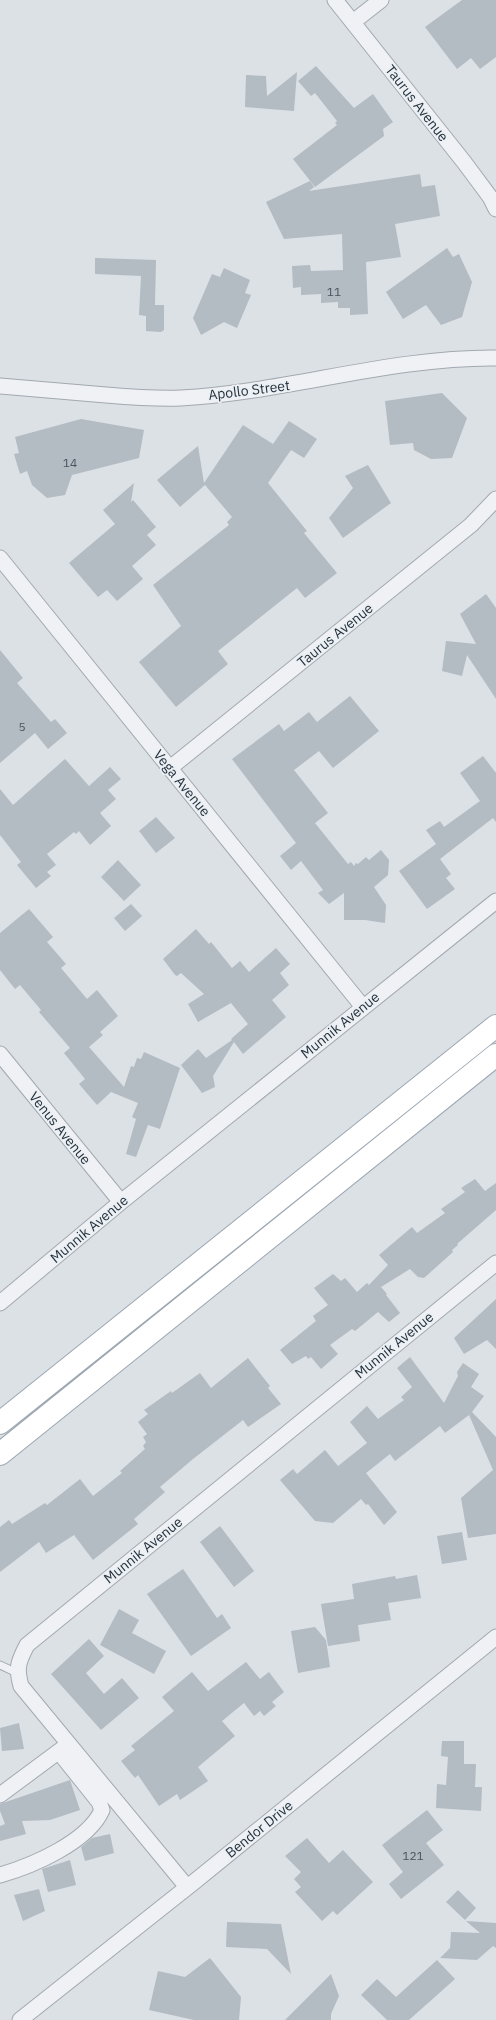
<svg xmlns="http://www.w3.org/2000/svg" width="496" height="2020" font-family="'IBM Plex Sans',sans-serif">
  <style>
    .building { fill: #b3bbc3 }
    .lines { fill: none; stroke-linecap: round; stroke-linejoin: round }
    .service-casing { stroke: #a2a9b0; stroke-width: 9 }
    .minor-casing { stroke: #a2a9b0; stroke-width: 17 }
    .primary-casing { stroke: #9ca7b2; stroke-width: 24 }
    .service { stroke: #eff1f5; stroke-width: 7 }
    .minor { stroke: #eff1f5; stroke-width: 15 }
    .primary { stroke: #fff; stroke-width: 22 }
    .labels { text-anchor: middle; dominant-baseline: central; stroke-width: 3.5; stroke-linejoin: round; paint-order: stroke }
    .number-label { font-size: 12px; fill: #49545e }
    .street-label { font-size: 14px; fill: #26313c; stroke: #ebf0f4 }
  </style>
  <rect width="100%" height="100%" fill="#dce1e6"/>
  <path class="building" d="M462,0h34v57l-16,12 -9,-11 -14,11 -32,-42z
    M316,66l38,42 19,-14 20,28 -10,7 1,7 -69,51 -22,-28 44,-34 -2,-2 2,-2 -22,-28 -4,3 -13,-15z
    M297,72l-3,39 -49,-4 1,-32 20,1 1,20z
    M420,174l2,13 13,-2 5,31 -45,8 6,33 -35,5 2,52 -18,1v-7h-12v-6l-17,1v-9l-20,1v-8l-8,1 -1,-22 18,-1 1,6 32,-1 -1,-36 -58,5 -18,-37 44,-21 4,6 -5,4z
    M447,248l6,9 6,-3 13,28 -10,35 -21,8 -15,-20 -23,14 -17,-27z
    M95,258l61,2 -1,45h9v25l-3,2 -15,-1v-15l-7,-1 2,-39 -46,-2z
    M224,268l26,12 -5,13 6,2 -14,33 -13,-6 -23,13 -8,-17 19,-44 8,3z
    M442,393l25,25 -15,40 -21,1 -17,-9 -1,-7 -23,2 -5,-44z
    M81,419l63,11 -5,28 -67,17 -7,20 -18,3 -15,-13 -5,-14 -7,3 -6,-20 5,-1 -4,-16z
    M289,421l28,18 -13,19 -13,-8 -23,33 39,48 -3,2 33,40 -32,25 -8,-10 -79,63 10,13 -52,43 -37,-45 42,-36 -28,-41 76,-60 -2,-3 5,-5 -27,-32 -25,22 -23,-27 41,-34 6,37 39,-58 30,19z
    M368,465l23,38 -48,35 -14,-20 24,-30 -8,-12z
    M134,483l-3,19 2,-2 23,27 -9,8 9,10 -24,21 11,13 -26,22 -10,-11 -9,7 -29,-34 46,-39 -12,-14z
    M486,594l10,14v91l-29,-44 -5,21 -20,-5 4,-30 30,3 -16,-30z
    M0,650l23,28 -6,5 34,39 4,-3 12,14 -19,16 -13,-16 -35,30z
    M350,696l29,35 -46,37 -14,-17 -25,19 34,43 -13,10 33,41 3,-2 3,4 2,-3 2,1 8,-7 3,3 12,-10 8,10 -1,15 -14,12 12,18 -1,18 -20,-3h-21v-27l-15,11 -11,-11 5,-3 -22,-29 -10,9 -11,-14 16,-13 -64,-84 47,-35 5,7 25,-19 8,10z
    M483,756l13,17v49l-3,-4 -53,41 11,15 -5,4 9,11 -28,20 -28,-38 37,-27 -10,-14 14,-9 4,6 36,-26 -20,-28z
    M65,759l24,27 21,-19 11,12 -13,11 8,9 -16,14 11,13 -21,19 -11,-14 -3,3 -2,-2 -27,22 9,11 -9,7 4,4 -15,12 -19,-23 4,-3 -21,-27v-46l13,16z
    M156,817l19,21 -19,15 -17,-22z
    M118,860l23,25 -17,16 -23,-24z
    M131,904l11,12 -17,15 -11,-13z
    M29,909l24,28 -6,5 19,22 -5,4 26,31 10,-9 21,26 -18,16 3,3 -14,12 35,40 7,-21 3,1 3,-9 4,1 3,-7 36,16 -20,61 -12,-4 -12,32 -10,-3 10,-35 -4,-2 6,-14 -27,-11 -14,13 -18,-21 6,-5 -21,-26 6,-5 -31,-36 2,-2 -21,-25 -5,4 -15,-19v-37z
    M196,929l13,15 2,-2 21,26 8,-7 9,11 27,-24 14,16 -10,9 9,12 -17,15 14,17 -43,37 -9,-12 -21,34 2,11 -13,6 -21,-28 17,-16 8,9 26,-18 -1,-1 17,-15 -17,-21 -33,19 -10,-18 16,-10 -23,-21 -4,3 -2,-1 -12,-16z
    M475,1179l10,12 11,-8v27l-39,34 1,1 -6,5 1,2 -29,26 -6,-1 -8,-8 -29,18 6,7 -1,1 14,18 -11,9 -11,-10 -23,19 -3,-2 -22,16 8,9 -17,15 -10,-12 -3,2 -2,-3 -14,8 -12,-14 36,-29 -3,-5 15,-11 -14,-17 19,-14 8,7 4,-3 12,14 10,-9 2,2 19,-20 -9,-10 33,-28 5,6 28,-20 -4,-4 24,-17 -4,-4z
    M496,1299v50l-9,-9 -23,14 -10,-16z
    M410,1357l34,46 14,-27 -1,-4 6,-9 16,11 -8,13 13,9 -12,16 24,25v97l-28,4 -7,-40 32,-28 -24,-55 -24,18 -5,-7 -45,35 -5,-7 -24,19 31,39 -13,13 -16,-21 -2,1 -5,-6 -28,24 -18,-2 -35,-41 13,-11 4,5 28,-24 13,16 29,-23 -17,-21 17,-16 11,13 26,-19 -3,-3 11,-10 -15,-19z
    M248,1358l22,28 -2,2 13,16 -33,23 -5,-7 -50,39 -33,28 5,5 -31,27 4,5 -45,36 -19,-25 -28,18 -7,-11 -39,30v-45l9,-7 3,4 33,-21 2,2 33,-26 13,17 29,-23 -2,-2 25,-22 -2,-3 3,-4 -3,-5 4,-3 -9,-12 10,-8 -4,-4 27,-19 1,2 28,-20 11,15z
    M220,1526l34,45 -20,16 -34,-45z
    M462,1532l5,28 -25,4 -5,-28z
    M183,1569l34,49 5,-4 9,14 -40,28 -44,-62z
    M417,1575l4,23 -33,5 3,17 -33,5 2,16 -32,5 -7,-42 33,-5 -2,-15 43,-8 1,3z
    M119,1609l20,11 -7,13 34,18 -12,23 -54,-29z
    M315,1627l11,13 4,27 -32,6 -7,-42z
    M89,1639l15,17 -18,17 18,21 18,-16 17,20 -38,32 -50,-56z
    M246,1662l14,17 9,-7 15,20 -12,10 4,4 -12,10 -4,-5 -6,5 -10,-13 -22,18 13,15 -37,31 10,14 -28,19 -3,-6 -18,12 -21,-31 -3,3 -14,-17 14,-11 -4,-4 43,-35 -12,-14 30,-25 16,19z
    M19,1723l5,26 -22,2 -2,-23z
    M442,1741h22v23h12l-1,23h7l-1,24 -45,-3 1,-24 9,1 2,-28 -7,-1z
    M70,1780l10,30 -30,10 -28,1 4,13 -26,7v-15l5,-2 -5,-13v-7z
    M427,1810l16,20 -17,13 18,22 -43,34 -12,-15 14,-12 -21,-27z
    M110,1834l4,19 -29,8 -4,-14 11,-9z
    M307,1838l22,25 14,-13 30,32 -36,33 -4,-4 -11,10 -27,-29 6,-5 -7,-8 7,-7 -16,-16z
    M70,1860l6,25 -28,7 -6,-23z
    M39,1889l6,22 -22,10 -9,-26z
    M458,1890l18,18 -11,12 -19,-18z
    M466,1921l30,2v25l-3,-2 -16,14 -37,-2 10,-10 1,-16 29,1z
    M227,1922l54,2 10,50 -24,-25 -41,-2z
    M210,1958l31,39 -2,23h-45l-45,-10 9,-39 27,6z
    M437,1960l18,19 -46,41h-22l-26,-25 16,-16 19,18z
    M331,1974l8,22 -8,18v6h-46z"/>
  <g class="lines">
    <defs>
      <path id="service" d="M0,1665l17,8"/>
      <path id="minor" d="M335,0l129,162 26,35 6,12
        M353,22l28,-22
        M0,386c35,3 70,6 106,9 24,2 50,4 75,3 106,-6 209,-41 315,-40
        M0,558l363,449
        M170,768l301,-243 25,-26
        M0,1054l121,148
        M0,1303l121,-101 375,-301
        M0,1795l66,-49
        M0,1875c32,-9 88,-33 102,-65l-3,-8 -40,-50
        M187,1887l-166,-201c-5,-18 -3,-24 6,-41l469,-382
        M20,2020l174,-138 302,-245"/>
      <path id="primary" d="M0,1423l496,-397
        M0,1454l496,-399"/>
    </defs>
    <use href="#service" class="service-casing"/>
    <use href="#minor" class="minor-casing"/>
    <use href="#primary" class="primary-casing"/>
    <use href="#service" class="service"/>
    <use href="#minor" class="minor"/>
    <use href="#primary" class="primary"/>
  </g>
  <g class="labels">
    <g class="number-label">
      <text x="334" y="291">11</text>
      <text x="70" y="462">14</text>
      <text x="22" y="726">5</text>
      <text x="413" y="1855">121</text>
    </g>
    <g class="street-label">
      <text transform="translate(417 103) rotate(52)">Taurus Avenue</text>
      <text transform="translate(249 390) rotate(-7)">Apollo Street</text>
      <text transform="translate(335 635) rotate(-39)">Taurus Avenue</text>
      <text transform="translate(182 783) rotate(51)">Vega Avenue</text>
      <text transform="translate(340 1025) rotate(-39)">Munnik Avenue</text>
      <text transform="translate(60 1128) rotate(51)">Venus Avenue</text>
      <text transform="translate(89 1229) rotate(-40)">Munnik Avenue</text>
      <text transform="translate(394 1345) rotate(-39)">Munnik Avenue</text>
      <text transform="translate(143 1550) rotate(-39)">Munnik Avenue</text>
      <text transform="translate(259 1829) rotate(-39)">Bendor Drive</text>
    </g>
  </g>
</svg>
